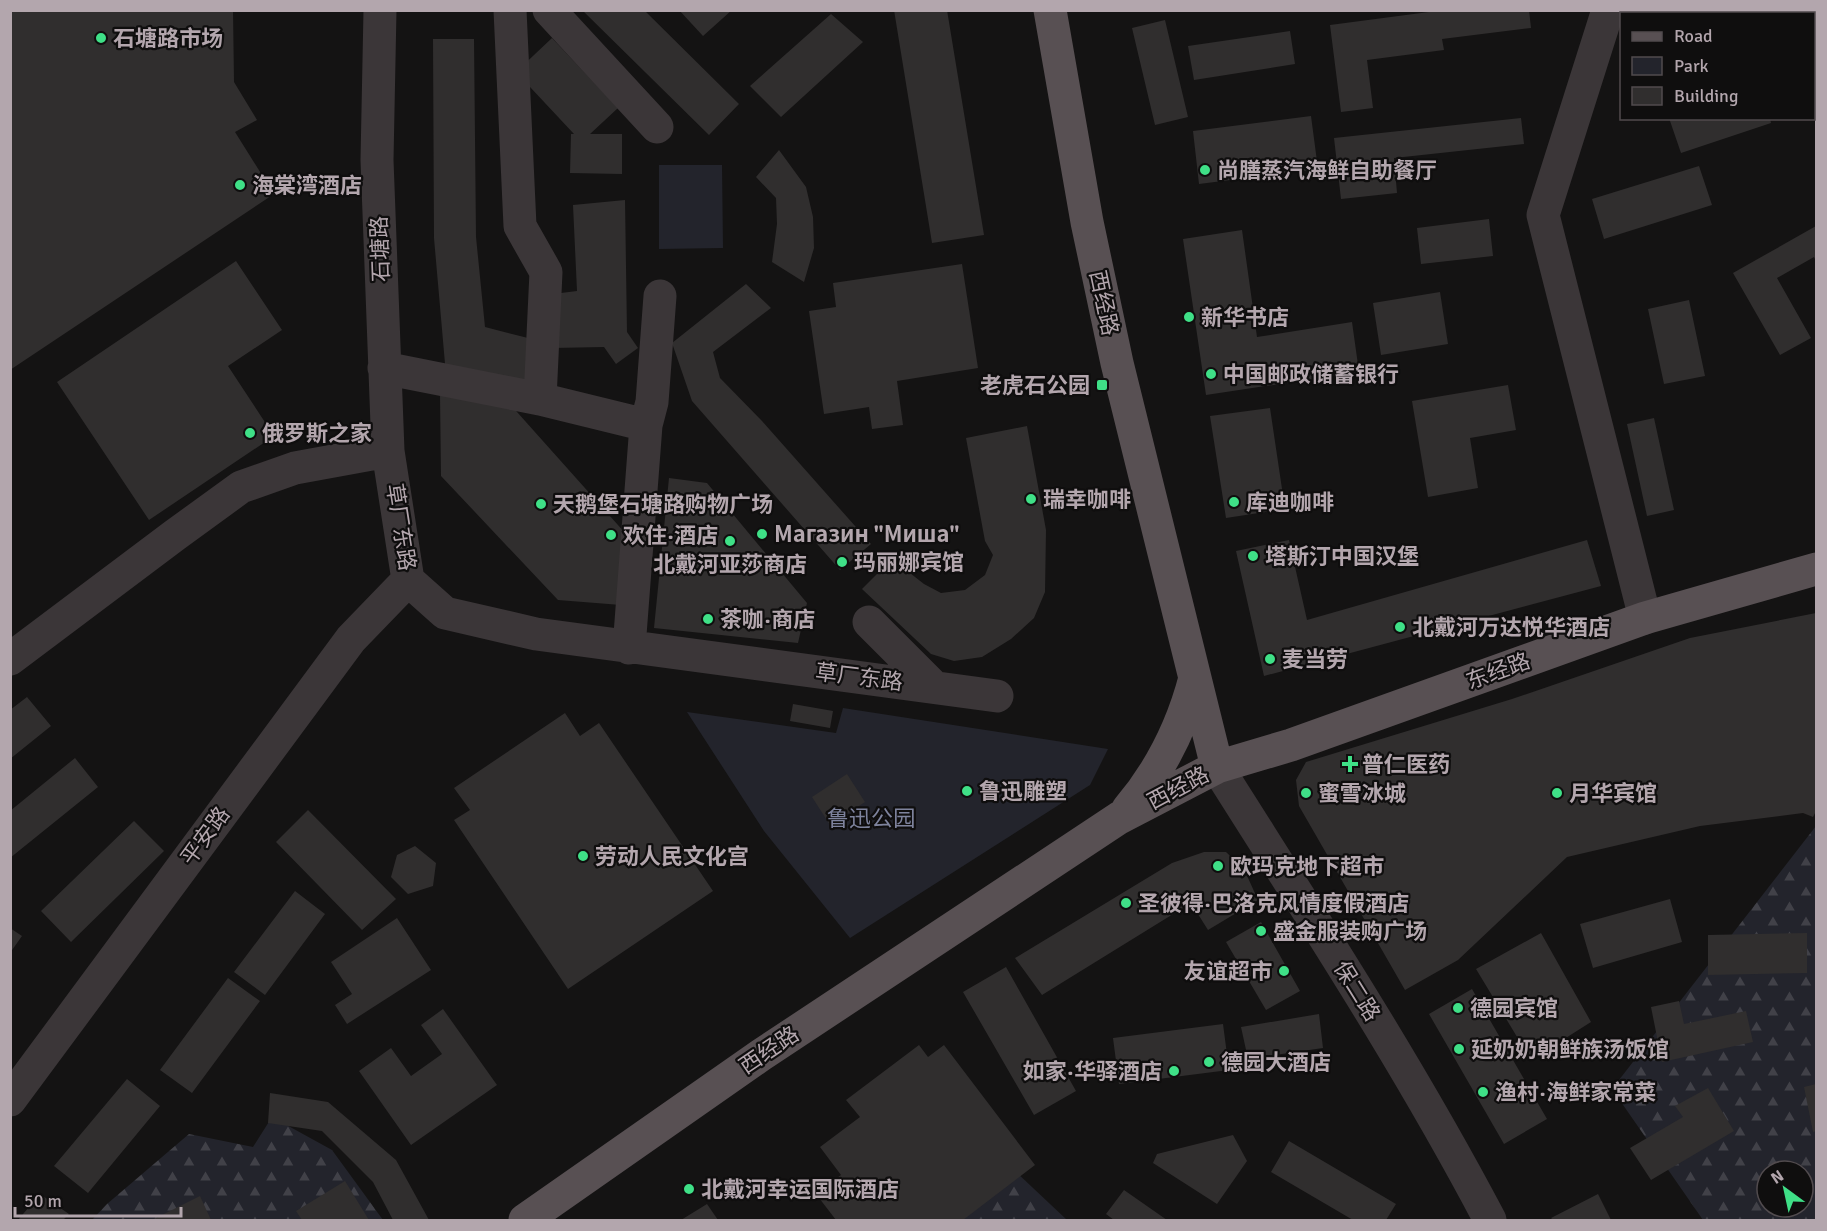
<svg xmlns="http://www.w3.org/2000/svg" width="1827" height="1231" font-family="Signika,'Noto Sans SC',sans-serif">
  <style>
    .green { fill: #23242c }
    .forest { fill: url(#forest-firs); fill-rule: evenodd }
    .building { fill: #302e2e }
    .lines { fill: none; stroke-linecap: round; stroke-linejoin: round }
    .minor { stroke: #3b3638; stroke-width: 33 }
    .major { stroke: #585053; stroke-width: 33 }
    .poi-dot { fill: #3fe087; stroke: #0f0e0e; stroke-width: 2 }
    .labels { text-anchor: middle; dominant-baseline: central; stroke-width: 4.5; stroke-linejoin: round; paint-order: stroke }
    .poi-label { font-size: 22px; font-weight: bold; fill: #b3a6ad; stroke: #0f0e0e; text-anchor: start }
    .street-label { font-size: 22px; fill: #b3a6ad; stroke: #0f0e0e }
    .park-label { font-size: 22px; fill: #7e839d; stroke: #0f0e0e }
  </style>
  <defs>
    <pattern id="forest-firs" width="22" height="20" patternUnits="userSpaceOnUse" patternTransform="scale(1.5)"><rect width="22" height="20" fill="#23242c"/><path d="M5 1l3.5 6h-7zM16 11l3.5 6h-7z" fill="#414148"/></pattern>
  </defs>
  <rect width="100%" height="100%" fill="#141313"/>
  <path class="green" d="M659,165h63l1,83 -64,1z
    M843,708l265,41 -18,36 -240,153 -86,-107 -77,-119 149,21z"/>
  <path class="forest" d="M1816,826v394h-113l-91,-131zM1767,1171h36v36h-36z
    M272,1117l60,33 51,70h-291l15,-16 82,-70 64,13z
    M1015,1171l52,49h-143z"/>
  <path class="building" d="M10,10h223l1,72 23,38 -22,12 39,62 -264,176z
    M582,10h62l95,94 -30,31z
    M679,10h53l-29,26z
    M894,10h53l37,225 -52,8z
    M1444,10h85l2,18 -89,11 2,11 -77,10 6,48 -32,4 -11,-87z
    M1692,10h49l1,4h-49z
    M1789,10h27v8l-2,1v-5h-25z
    M831,14l32,28 -82,75 -31,-31z
    M1165,20l23,97 -33,8 -23,-97z
    M1290,31l5,33 -101,16 -6,-34z
    M552,38l66,70 -28,26h32v40l-52,-1 1,-39h3l-58,-62z
    M433,39h41l2,198 9,90 43,11 -2,43 -80,-6 -12,-137z
    M1311,116l7,53 -119,15 -6,-53z
    M1521,118l3,26 -130,14 3,35 -56,6 -7,-61z
    M1669,118h101l1,5 -90,30z
    M779,150l27,37 7,30 1,31 -10,34 -32,-20 5,-38 -1,-26 -20,-21z
    M1699,166l13,39 -108,34 -12,-40z
    M625,200l2,132 11,16 -22,16 -12,-17 -52,1 1,-54 24,-3 -4,-86z
    M1489,219l4,37 -72,8 -4,-36z
    M1816,226v35l-2,-4 -37,21 34,60 -31,17 -47,-82z
    M1242,230l15,107 95,-15 7,50 -153,23 -23,-156z
    M236,261l46,69 -54,36 46,70 -125,84 -92,-138z
    M962,264l16,104 -81,13 6,44 -31,4 -3,-22 -45,7 -15,-103 27,-4 -3,-24z
    M746,284l25,24 -58,44 7,26 42,43 109,123 -31,26 -148,-169 -20,-58z
    M1440,292l8,52 -67,11 -8,-52z
    M1689,300l16,76 -41,8 -16,-75z
    M1508,385l8,45 -46,8 8,50 -50,9 -16,-96z
    M440,395l69,8 117,131 -5,71 -63,-5 -117,-124z
    M1270,408l15,101 -59,9 -16,-102z
    M1654,418l20,92 -27,6 -20,-92z
    M1027,426l19,104 -1,62 -11,26 -23,21 -29,18 -28,4 -23,-7 -69,-65 30,-30 32,25 17,9 24,-3 20,-15 8,-20 -8,-14 -19,-103z
    M669,478l38,5 100,120 -9,40 -144,-15z
    M1289,540l18,80 280,-80 14,46 -337,90 -28,-125z
    M1816,613v198l-3,6 -10,-4 -103,13 -133,31 -109,103 -53,30 -106,-184 -3,-26 10,-18 206,-63 178,-61z
    M27,697l24,29 -41,33v-49z
    M793,704l40,7 -3,17 -40,-7z
    M565,713l15,23 19,-13 114,168 -145,98 -114,-169 16,-10 -16,-22z
    M75,758l23,29 -88,71v-47z
    M847,774l18,28 -35,23 -18,-28z
    M308,810l88,89 -34,31 -86,-88z
    M134,821l30,30 -93,91 -30,-31z
    M415,846l21,17 -3,23 -25,8 -17,-17 6,-22z
    M1204,852h22l18,17 14,31 -50,30 -17,-27 -149,92 -27,-37 157,-95z
    M295,891l30,23 -60,81 -31,-23z
    M1670,899l12,43 -89,26 -13,-44z
    M397,918l34,52 -84,54 -12,-19 17,-11 -21,-32z
    M1261,922l39,69 -34,19 -40,-68z
    M10,928l12,8 -12,17z
    M1541,933l50,89 -60,38 -55,-91z
    M1807,933v40l-99,2v-40z
    M1006,967l70,124 -42,24 -71,-123z
    M228,978l32,23 -68,92 -32,-23z
    M1472,989l75,130 -43,25 -75,-130z
    M1679,1001l5,23 62,-13 7,31 -91,20 -11,-55z
    M443,1009l54,76 -86,60 -52,-74 32,-23 20,28 31,-22 -21,-29z
    M1319,1014l4,34 -75,11 -7,-32z
    M1223,1024l6,46 -110,14 -6,-46z
    M919,1045l9,12 16,-12 91,120 -72,55h-127l-20,-26 25,-19 -21,-28 40,-30 -14,-17z
    M127,1079l33,27 -72,87 -34,-27z
    M1816,1084v47l-3,1 -9,-45z
    M1708,1088l26,43 -83,49 -21,-32 53,-31 -8,-11z
    M270,1093l58,9 68,58 33,60h-36l-20,-38 -51,-51 -54,-8z
    M1233,1135l14,26 -30,43 -64,-41 4,-9z
    M1289,1141l107,63 -10,16h-33l-82,-48z
    M345,1181l24,39h-67l-6,-9z
    M1124,1190l43,30h-53l-8,-6z
    M40,1194l29,20 -6,6h-45z
    M1598,1194l13,26h-58l-2,-2z
    M200,1196l11,24h-59z
    M707,1204l11,16h-37z"/>
  <g class="lines">
    <path class="minor" d="M380,10l-3,150 11,291 20,129 37,33 91,21 461,62
      M510,10l10,216 26,46 -6,127 106,26
      M549,10l108,117
      M1608,10l-65,205 102,403
      M384,368l156,31
      M869,622l64,64
      M629,648l17,-223 6,-23 8,-106
      M10,659l165,-124 66,-48 54,-19 93,-17
      M1217,767c94,149 191,297 273,453
      M10,1100l341,-461 57,-59"/>
    <path class="major" d="M1050,10l37,212 30,141 100,404
      M1128,809c33,-39 54,-81 67,-131
      M525,1220l236,-165 358,-237 98,-51 74,-22 354,-127 171,-49"/>
  </g>
  <g class="poi-dot">
    <circle cx="101" cy="38" r="6"/>
    <circle cx="1205" cy="170" r="6"/>
    <circle cx="240" cy="185" r="6"/>
    <circle cx="1189" cy="317" r="6"/>
    <circle cx="1211" cy="374" r="6"/>
    <rect x="1096" y="379" width="12" height="12" rx="3"/>
    <circle cx="250" cy="433" r="6"/>
    <circle cx="1031" cy="499" r="6"/>
    <circle cx="1234" cy="502" r="6"/>
    <circle cx="541" cy="504" r="6"/>
    <circle cx="762" cy="534" r="6"/>
    <circle cx="611" cy="535" r="6"/>
    <circle cx="730" cy="541" r="6"/>
    <circle cx="1253" cy="556" r="6"/>
    <circle cx="842" cy="562" r="6"/>
    <circle cx="708" cy="619" r="6"/>
    <circle cx="1400" cy="627" r="6"/>
    <circle cx="1270" cy="659" r="6"/>
    <path d="M1347 755h6v6h6v6h-6v6h-6v-6h-6v-6h6z"/>
    <circle cx="967" cy="791" r="6"/>
    <circle cx="1306" cy="793" r="6"/>
    <circle cx="1557" cy="793" r="6"/>
    <circle cx="583" cy="856" r="6"/>
    <circle cx="1218" cy="866" r="6"/>
    <circle cx="1126" cy="903" r="6"/>
    <circle cx="1261" cy="931" r="6"/>
    <circle cx="1284" cy="971" r="6"/>
    <circle cx="1458" cy="1008" r="6"/>
    <circle cx="1459" cy="1049" r="6"/>
    <circle cx="1209" cy="1062" r="6"/>
    <circle cx="1174" cy="1071" r="6"/>
    <circle cx="1483" cy="1092" r="6"/>
    <circle cx="689" cy="1189" r="6"/>
  </g>
  <g class="labels">
    <g class="poi-label">
      <text x="113" y="38">石塘路市场</text>
      <text x="1217" y="170">尚膳蒸汽海鲜自助餐厅</text>
      <text x="252" y="185">海棠湾酒店</text>
      <text x="1201" y="317">新华书店</text>
      <text x="1223" y="374">中国邮政储蓄银行</text>
      <text x="1090" y="385" text-anchor="end">老虎石公园</text>
      <text x="262" y="433">俄罗斯之家</text>
      <text x="1043" y="499">瑞幸咖啡</text>
      <text x="1246" y="502">库迪咖啡</text>
      <text x="553" y="504">天鹅堡石塘路购物广场</text>
      <text x="774" y="534">Магазин "Миша"</text>
      <text x="623" y="535">欢住·酒店</text>
      <text x="1265" y="556">塔斯汀中国汉堡</text>
      <text x="854" y="562">玛丽娜宾馆</text>
      <text x="730" y="564" text-anchor="middle">北戴河亚莎商店</text>
      <text x="720" y="619">茶咖·商店</text>
      <text x="1412" y="627">北戴河万达悦华酒店</text>
      <text x="1282" y="659">麦当劳</text>
      <text x="1362" y="764">普仁医药</text>
      <text x="979" y="791">鲁迅雕塑</text>
      <text x="1318" y="793">蜜雪冰城</text>
      <text x="1569" y="793">月华宾馆</text>
      <text x="595" y="856">劳动人民文化宫</text>
      <text x="1230" y="866">欧玛克地下超市</text>
      <text x="1138" y="903">圣彼得·巴洛克风情度假酒店</text>
      <text x="1273" y="931">盛金服装购广场</text>
      <text x="1272" y="971" text-anchor="end">友谊超市</text>
      <text x="1470" y="1008">德园宾馆</text>
      <text x="1471" y="1049">延奶奶朝鲜族汤饭馆</text>
      <text x="1221" y="1062">德园大酒店</text>
      <text x="1162" y="1071" text-anchor="end">如家·华驿酒店</text>
      <text x="1495" y="1092">渔村·海鲜家常菜</text>
      <text x="701" y="1189">北戴河幸运国际酒店</text>
    </g>
    <g class="street-label">
      <text transform="translate(380 249) rotate(-92)">石塘路</text>
      <text transform="translate(1104 303) rotate(78)">西经路</text>
      <text transform="translate(401 527) rotate(81)">草厂东路</text>
      <text transform="translate(1498 671) rotate(-20)">东经路</text>
      <text transform="translate(859 677) rotate(7)">草厂东路</text>
      <text transform="translate(1178 788) rotate(-28)">西经路</text>
      <text transform="translate(205 836) rotate(-54)">平安路</text>
      <text transform="translate(1357 991) rotate(58)">保二路</text>
      <text transform="translate(769 1050) rotate(-34)">西经路</text>
    </g>
    <g class="park-label">
      <text x="871" y="818">鲁迅公园</text>
    </g>
  </g>
  <rect width="1827" height="1231" fill="none" stroke="#b3a6ad" stroke-width="24"/>
  <rect x="1620" y="12" width="195" height="108" fill="#0f0e0e" stroke="#514b4e" stroke-width="1.5"/>
  <rect x="1632" y="32" width="30" height="9" fill="#585053" stroke="#514b4e" stroke-width="1.5"/>
  <text x="1674" y="42" font-size="18" fill="#b3a6ad">Road</text>
  <rect x="1632" y="57" width="30" height="18" fill="#23242c" stroke="#514b4e" stroke-width="1.5"/>
  <text x="1674" y="72" font-size="18" fill="#b3a6ad">Park</text>
  <rect x="1632" y="87" width="30" height="18" fill="#302e2e" stroke="#514b4e" stroke-width="1.5"/>
  <text x="1674" y="102" font-size="18" fill="#b3a6ad">Building</text>
  <g transform="translate(1785 1189) rotate(327)"><circle r="28" fill="#0f0e0e" stroke="#514b4e" stroke-width="1.5"/>
  <path d="M0-4.5L10 22L0 15L-10 22Z" fill="#3fe087"/>
  <text y="-9" font-size="16" font-weight="bold" text-anchor="middle" fill="#b3a6ad">N</text>
  </g>
  <path d="M15 1207v9h166v-9" fill="none" stroke="#b3a6ad" stroke-width="3"/>
  <text x="24" y="1207" font-size="18" fill="#b3a6ad" stroke="#0f0e0e" stroke-width="4.5" paint-order="stroke">50 m</text>
</svg>
